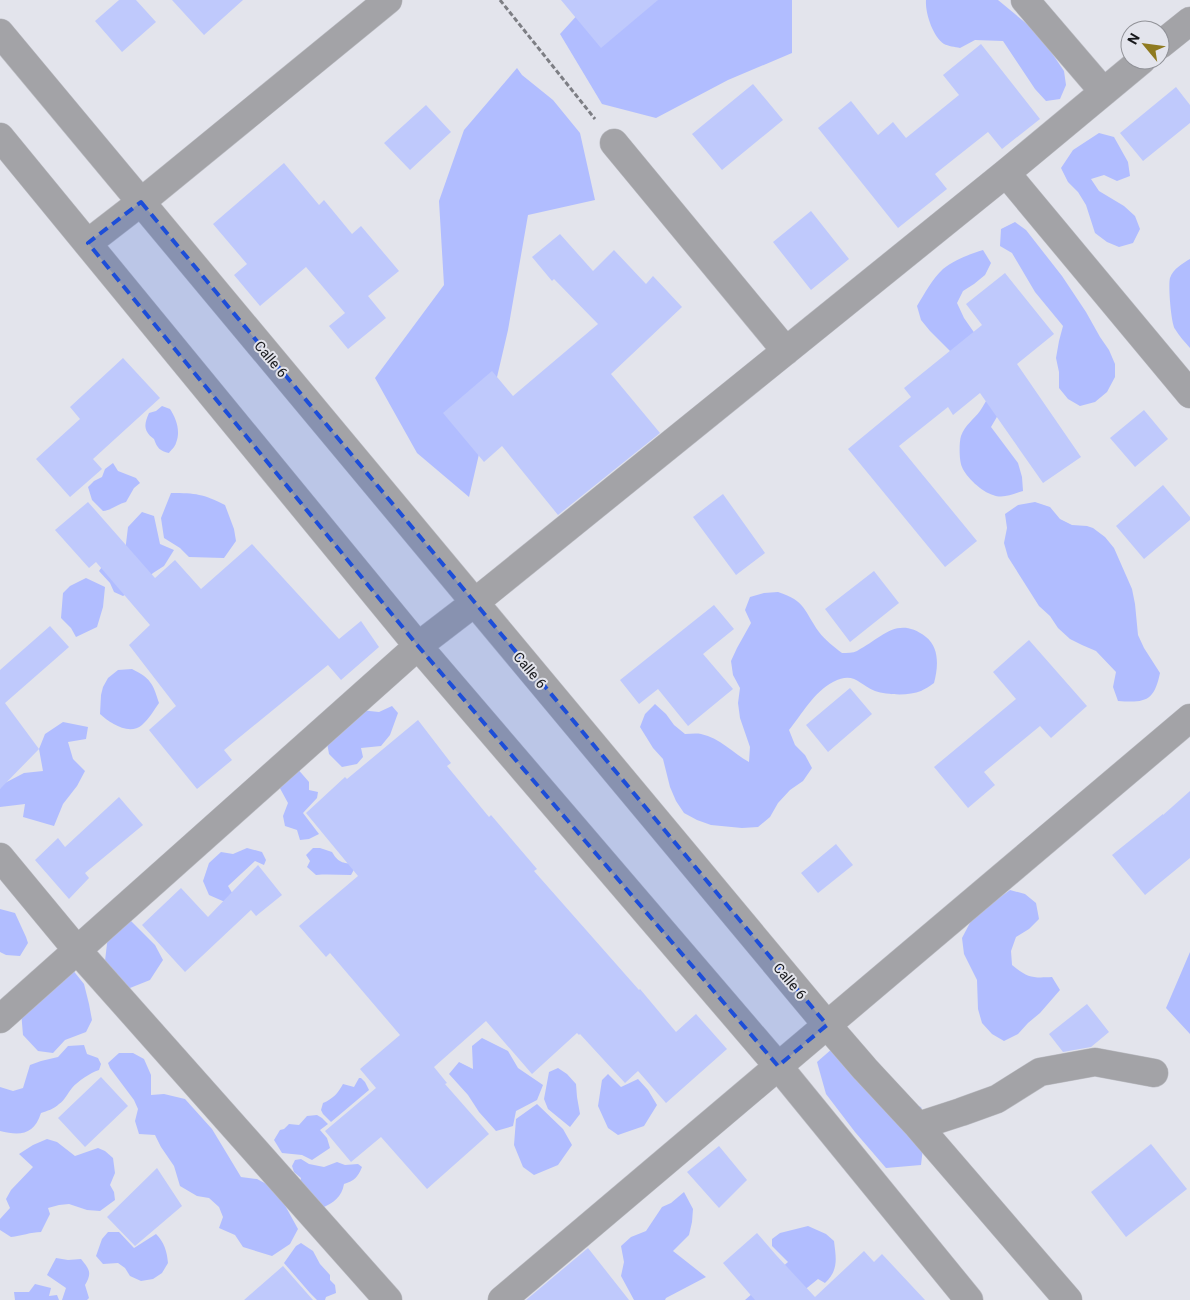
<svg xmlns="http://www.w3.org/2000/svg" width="1190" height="1300" font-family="Roboto,sans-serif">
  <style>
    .green { fill: #b1bdff }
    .building { fill: #bfc9fc }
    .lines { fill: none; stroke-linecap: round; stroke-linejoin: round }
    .minor-casing { stroke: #bebfc6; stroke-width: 29 }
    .path { stroke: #7d7e84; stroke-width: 3; stroke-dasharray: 5 2.5; stroke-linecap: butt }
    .minor { stroke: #a3a3a7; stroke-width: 28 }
    .marked { fill: #1d4ed8; fill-opacity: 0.2; stroke: #1d4ed8; stroke-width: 4; stroke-dasharray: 10 6; stroke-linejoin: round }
    .labels { text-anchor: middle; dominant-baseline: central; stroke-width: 4; stroke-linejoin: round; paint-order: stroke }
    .street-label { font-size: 14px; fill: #17181b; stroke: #e3e4ec }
  </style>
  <rect width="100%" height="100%" fill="#e3e4ec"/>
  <path class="green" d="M591,0h201v53l-64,27 -72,38 -54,-14 -42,-70z
    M926,0h72l41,34 25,37 2,14 -6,14 -14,2 -11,-12 -32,-48 -28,-1 -15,8c-5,-1 -12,-2 -16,-4 -11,-7 -19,-31 -18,-44z
    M517,68l5,7 31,25 27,33 15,67 -67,15 -20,115 -39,167 -52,-44 -42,-75 69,-93 -5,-84 25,-71z
    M1099,133l15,4 14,25 2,14 -13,5 -13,-6 -13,4 8,12 25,15 11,10 5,13 -7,14 -14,4 -12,-5 -12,-9 -9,-28 -8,-13 -10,-10 -7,-14 12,-18z
    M1015,222l11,8 36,46 24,36 14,25 9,13 6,14v13l-8,15 -12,10 -15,4 -12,-7 -9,-11v-16l-3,-14 3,-17 4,-15 -28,-34 -23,-39 -12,-7 1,-17z
    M983,250l8,13 -6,12 -11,9 -11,7 -6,12 7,15 16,23 18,74 -7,12 27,36 4,14 1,14c-10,3 -20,8 -30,4 -11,-3 -27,-18 -31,-28 -3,-6 -3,-25 -1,-31 4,-11 13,-17 19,-25 3,-4 5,-9 8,-13l-37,-46 -21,-21 -9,-11 -4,-14c8,-13 15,-27 26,-37 11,-9 27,-15 40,-19z
    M1190,259v89c-5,-6 -11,-12 -15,-19 -4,-6 -7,-44 -5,-51 3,-9 13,-15 20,-19z
    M162,406l8,3c6,9 11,22 6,34 -1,4 -5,7 -7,10 -9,-2 -12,-5 -15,-14 -11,-8 -10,-15 -5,-26l7,-2z
    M113,463l5,8 18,7 4,5 -6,5 -8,14c-8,2 -16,9 -23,9l-11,-11 -4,-13 6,-6 8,-4 3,-8z
    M171,493c25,0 32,1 54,12l9,24 2,12 -12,17 -35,-1 -9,-9 -16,-10 -3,-20z
    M1035,502l15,5 10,12 12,6 15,1 6,2 12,9 9,11 18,41 3,15 3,31 6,13 16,25c-6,28 -14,30 -42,28l-5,-14 3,-15 -20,-21 -14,-6 -12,-6 -12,-11 -8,-12 -11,-10 -31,-49 -4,-14 3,-15 -2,-14 13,-9z
    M142,512l12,4 6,28 14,6 -10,16 -11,7 -16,15 -14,8 -9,-4 -4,-9 -11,-12 5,-7 21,-12 3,-25z
    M86,578l19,9 -2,20 -6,20 -21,10 -5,-9 -10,-10 2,-25 7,-7z
    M778,592c28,9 26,19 41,40 6,8 15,15 23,21 5,0 11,0 15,-2 25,-13 40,-36 69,-14 14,11 12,31 8,46 -4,3 -9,6 -13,8 -12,5 -34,4 -46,0 -17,-7 -21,-20 -42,-9 -19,10 -31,32 -44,48l6,15 10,10 7,13 -9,13 -13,9 -12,13 -8,14 -12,10 -16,1 -31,-3 -14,-5 -13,-7 -8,-12 -6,-14 -7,-28 -10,-11 -13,-21 5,-13 10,-10 11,10 8,11 11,9c5,0 11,-1 16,0 19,4 32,19 48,28l1,-15 -10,-29 -2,-15 2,-15 -7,-13 -2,-14 6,-13 14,-25 -6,-13 5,-13 14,-4z
    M132,669c18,9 21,14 27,34 -5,7 -10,16 -17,22 -13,11 -32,-2 -42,-11l1,-19 2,-8 5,-9 10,-8z
    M392,706l6,7 -8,22 -9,11 -20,2 2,9 -6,7 -15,3 -13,-13 -3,-17 34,-27 19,2z
    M63,722l25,5 -2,12 -18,3 5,17 12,12 -8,15 -14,18 -9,22 -31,-9 2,-13 -25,3v-18l1,-4 23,-12 19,-2 -4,-22 6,-15z
    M296,767l13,15v8l9,2 -1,6 -14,15 16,21 -10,5 -9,1 -3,-10 -12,-4 -2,-10 5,-13 -12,-22z
    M247,848l15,4 4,8 -2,5 -9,-4 -27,25 6,10 -9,6 -16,-7 -6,-14 6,-18 12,-11 12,2z
    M313,848h7l12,4c7,12 12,11 25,12l-6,11c-12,0 -23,-1 -35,0l-9,-8 3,-6 -4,-6z
    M1010,890l15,4 11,9 3,16 -10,10 -13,8 -5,14 1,14c16,13 20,13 40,12l8,13 -20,23 -12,10 -10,11 -14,7 -12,-7 -10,-11 -4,-14 -1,-29 -13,-26 -2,-16 11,-21z
    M0,909l15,4 11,24 2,6 -8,13 -14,-1 -6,-3z
    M129,919l26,26 8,15 -13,20 -25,10 -20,-29 3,-26z
    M1190,952v82l-24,-26z
    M72,969l12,15 5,20 3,16 -6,12 -21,8 -12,13 -15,-2 -15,-16 -2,-24z
    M482,1038l26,13 10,17 25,17 -6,15 -21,11 -3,15 -17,5 -17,-19 -11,-17 -19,-21 10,-12 14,7 -1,-23z
    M841,1041l47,54 33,12 5,15 -5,43 -35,3 -31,-36 -29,-38 -9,-32z
    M84,1045l3,9 11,4 3,6 -2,6c-9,3 -21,11 -27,18 -5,6 -7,12 -13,16 -5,5 -12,7 -18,9 -7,22 -21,23 -41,18v-44l13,4 10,-3 7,-23 11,-4 17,-4 10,-11z
    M119,1053h14l11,6 7,16v20l13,-1 21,5 27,30 29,48 16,2 19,10 22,40 -8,15 -18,12 -29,-9 -8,-12 -16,-7 4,-11 -4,-10 -10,-9 -12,-2 -17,-10 -6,-20 -13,-19 -6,-12 -16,-1 -4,-13 3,-12 -4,-9 -24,-32 -2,-5z
    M558,1068l9,6 9,10 1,13 3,17 -10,13 -22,-18 -4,-10 5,-27z
    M608,1074l13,13 17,-8 10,11 9,15 -13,21 -26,9 -10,-7 -10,-22 4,-26z
    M359,1078h2l4,4 4,8 -38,32 -8,-8 -2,-4 2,-7c10,-4 15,-10 20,-19l11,3z
    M537,1104l26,25 9,16 -14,20 -24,10 -11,-8 -9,-22 2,-26z
    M317,1115l5,3 6,6 -8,6 7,8 3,10 -18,12 -10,-5 -20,-2 -8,-13 6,-10 4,-1 5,-5 10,1 8,-9z
    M47,1139l10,3 18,14 23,-8 7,3 8,7 2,15 -5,12 4,7 1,8 -15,11 -13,-1 -18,-6 -10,1 -11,3 2,6 -9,18c-10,0 -20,4 -30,5l-11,-7v-11l10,-11 -4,-9 5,-9 22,-23 -14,-13 14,-9z
    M301,1159l8,5 15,3 13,-5 8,3 13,-1 4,3c-4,10 -8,14 -18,17 -2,13 -11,19 -22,24l-22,-26 1,-4 -7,-6 -2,-6 3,-6z
    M684,1192l9,17 -1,13 -3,13 -16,16 33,26 -40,21 -1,2h-31l-13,-24 3,-14 -3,-16 10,-9 15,-6 16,-24 9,-4z
    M808,1226l18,8 8,7c2,17 5,29 -9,42l-7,-4 -26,21h-47l43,-38 -16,-16v-7l8,-6z
    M108,1232h11l15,16 22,-14c8,8 11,17 12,29l-6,10 -9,6 -12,2 -11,-5 -5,-8 -7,-5 -15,1 -7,-8 6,-17z
    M301,1243l12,8 7,13 10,11v5l5,5 1,8 -10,4 -1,3h-8l-7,-7 -26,-30 12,-17z
    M56,1258l12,2 13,-1c9,11 11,14 4,26l4,13 -2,2h-25l4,-12 -19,-13z
    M35,1284l16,4 -2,8 8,-1 2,5h-44l-1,-8h15z"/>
  <path class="building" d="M119,0h17l20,22 -34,30 -27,-31z
    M172,0h71l-39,35z
    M561,0h97l-57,48z
    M981,44l59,75 -38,30 -14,-17 -53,42 12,15 -49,39 -80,-100 33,-27 27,34 15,-13 13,16 53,-43 -16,-20z
    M753,84l30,36 -61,50 -30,-36z
    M1176,87l14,18v18l-47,38 -23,-28z
    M426,105l25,27 -41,38 -26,-27z
    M284,163l35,42 5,-5 28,34 9,-8 38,45 -31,25 18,22 -38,31 -19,-23 16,-13 -39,-46 -46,39 -26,-31 13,-11 -34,-40z
    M811,211l38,48 -38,31 -38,-48z
    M560,234l33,37 21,-21 32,34 7,-8 29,31 -71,67 49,59 -102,82 -56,-69 -18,16 -41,-49 49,-42 21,25 85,-72 -44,-45 -2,2 -20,-24z
    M1005,273l49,61 -37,30 64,93 -38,26 -63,-90 -27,22 -5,-8 -49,39 78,95 -32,26 -97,-118 63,-52 -7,-9 78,-63 -16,-21z
    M123,358l37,40 -67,61 9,10 -32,28 -34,-38 44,-40 -10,-12z
    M1144,410l24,29 -33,28 -25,-29z
    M1163,485l27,32v3l-46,39 -28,-33z
    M723,494l42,59 -29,22 -43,-58z
    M88,502l67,76 20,-18 26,29 51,-45 87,95 22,-18 18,26 -38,33 -13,-15 -104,85 8,10 -35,29 -48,-59 27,-24 -47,-61 21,-20 -54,-63 -7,6 -34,-38z
    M874,571l25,32 -49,39 -25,-33z
    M714,605l20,24 -31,25 30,35 -45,37 -30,-37 -19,15 -19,-24z
    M50,626l19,21 -64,56 34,46 -39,40v-119z
    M1029,640l58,66 -36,32 -11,-12 -56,46 11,13 -27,23 -34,-41 82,-68 -23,-27z
    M850,688l22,26 -44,38 -22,-27z
    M418,720l33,43 -4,3 42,51 2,-2 46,54 -3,2 105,119 1,-1 36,43 20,-18 31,35 -61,54 -28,-32 -13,12 -45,-49 -1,1 -2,-2 -45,41 -46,-53 -52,46 13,16 -2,1 44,50 -62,55 -46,-52 -30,25 -26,-31 51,-43 -16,-19 40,-34 -70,-82 -4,4 -27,-31 59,-50 -52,-63 39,-36 2,2z
    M1190,791v67l-45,37 -33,-40 51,-41v1z
    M119,797l24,28 -58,48 4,5 -20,21 -34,-39 23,-22 7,9z
    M836,844l17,21 -35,28 -17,-20z
    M258,865l24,30 -26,21 -5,-6 -66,62 -43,-47 39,-37 27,29z
    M1087,1004l22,28 -18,15 -28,5 -14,-18z
    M101,1077l27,29 -43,41 -27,-29z
    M1151,1144l36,45 -61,48 -35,-45z
    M719,1146l28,34 -28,28 -32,-36z
    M157,1168l25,38 -47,40 -28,-29z
    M757,1233l19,22 39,42 49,-46 10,11 8,-8 43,46h-170l-32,-37z
    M588,1248l41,52h-103z
    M283,1266l30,34h-69z"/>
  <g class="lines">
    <defs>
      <path id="minor" d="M1025,0l78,91
        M0,33l827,992 38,44 53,57 150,174
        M1160,45l30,-24
        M0,137l418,509 360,420 191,234
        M614,143l172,208
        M1006,173l184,221
        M88,243l53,-41 247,-202
        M0,857l77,93 311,350
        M0,1019l418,-373 56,-43 532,-430 136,-113
        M918,1126l43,-14 36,-13 43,-27 55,-10 59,11
        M502,1300l688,-582"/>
    </defs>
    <use href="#minor" class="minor-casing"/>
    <path class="path" d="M500,0l95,119"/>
    <use href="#minor" class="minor"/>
  </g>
  <path class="marked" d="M141,202l686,823 -49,41 -360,-420 -330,-403z"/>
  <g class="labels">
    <g class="street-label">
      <text transform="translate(271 359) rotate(50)">Calle 6</text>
      <text transform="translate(530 670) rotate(50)">Calle 6</text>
      <text transform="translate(790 981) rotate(50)">Calle 6</text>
    </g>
  </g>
  <g transform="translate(1145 45) rotate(299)"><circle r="24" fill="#e3e4ec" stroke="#919298"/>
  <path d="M0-4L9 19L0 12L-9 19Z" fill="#8f7a20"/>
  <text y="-8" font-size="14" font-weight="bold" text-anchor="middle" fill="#17181b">N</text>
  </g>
</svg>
